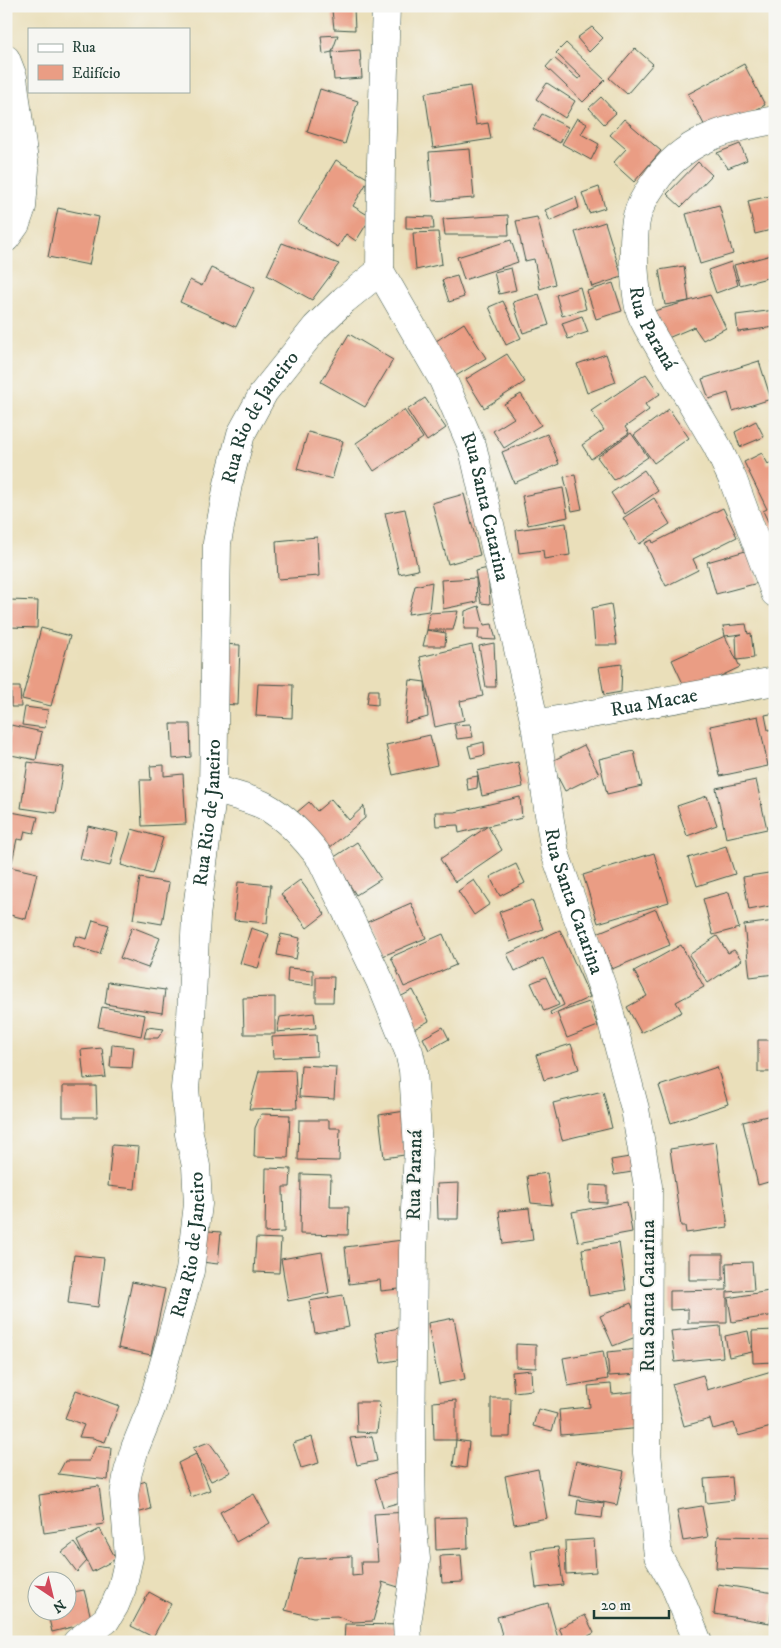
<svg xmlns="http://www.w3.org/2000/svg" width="781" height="1648" font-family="'IM FELL DW Pica',serif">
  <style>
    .building { fill: #ea9d84 }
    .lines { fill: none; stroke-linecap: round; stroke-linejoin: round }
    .minor-casing { stroke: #3d5548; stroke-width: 29 }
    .minor { stroke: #fff; stroke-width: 28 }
    .labels { text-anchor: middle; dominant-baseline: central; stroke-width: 4; stroke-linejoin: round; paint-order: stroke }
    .street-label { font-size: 20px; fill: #1f3d34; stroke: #f6f6f2 }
  </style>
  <rect width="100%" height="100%" fill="#f6f6f2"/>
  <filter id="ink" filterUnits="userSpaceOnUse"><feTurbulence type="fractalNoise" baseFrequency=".02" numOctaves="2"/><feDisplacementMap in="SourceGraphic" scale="10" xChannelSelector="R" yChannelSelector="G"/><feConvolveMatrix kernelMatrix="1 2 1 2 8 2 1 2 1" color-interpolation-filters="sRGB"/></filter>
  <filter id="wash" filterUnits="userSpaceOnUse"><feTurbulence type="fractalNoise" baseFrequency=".0096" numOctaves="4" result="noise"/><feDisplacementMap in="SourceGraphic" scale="20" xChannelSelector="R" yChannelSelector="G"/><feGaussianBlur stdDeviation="1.12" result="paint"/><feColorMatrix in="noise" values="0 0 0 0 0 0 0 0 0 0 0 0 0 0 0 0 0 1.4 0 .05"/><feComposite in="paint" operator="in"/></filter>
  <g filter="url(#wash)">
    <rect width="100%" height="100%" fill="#eadfba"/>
    <g id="blocks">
      <path class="building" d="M354,8l1,22 -21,-1 -2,-19z
        M592,27l11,11 -14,14 -12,-14z
        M338,35l-6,17 -9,2 -2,-18z
        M566,43l39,37 -22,22 -37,-35 8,-9 24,21 3,-2 -25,-24z
        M635,48l18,16 -26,30 -18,-16z
        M360,50l2,28 -28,2 -2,-28z
        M744,64l21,41 -56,29 -21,-40z
        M547,83l28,18 -10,17 -29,-19z
        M470,86l6,39 12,-2 3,16 -58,9 -8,-55z
        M320,89l38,12 -13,43 -38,-12z
        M601,97l15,16 -12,11 -15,-16z
        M542,114l26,13 -8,16 -27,-14z
        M577,118l10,6 -6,10 18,10 -8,16 -29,-16z
        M624,119l37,32 -27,31 -21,-19 13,-14 -16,-14z
        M740,144l7,16 -19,8 -11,-15z
        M470,149l4,49 -41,3 -4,-49z
        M336,160l33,19 -16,27 18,11 -15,24 -10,-7 -8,13 -40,-24z
        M698,162l14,13 -31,32 -14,-13z
        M599,187l6,21 -16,5 -7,-20z
        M770,196l5,21v12l-20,5 -7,-33z
        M576,197l3,11 -29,13 -5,-11z
        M719,205l14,49 -33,10 -14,-50z
        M58,208l41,9 -10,48 -41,-8z
        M508,215l1,20h-64l-2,-16z
        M406,216l27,1 1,12 -28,-1z
        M537,217l18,67 -15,5 -6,-30 -9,2 -9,-40z
        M605,222l17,55 -30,10 -17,-55z
        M438,232l4,32 -26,6 -3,-37z
        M511,240l7,22 -54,18 -7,-23z
        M282,243l57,21 -27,36 -45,-25z
        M775,254v22l-35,9 -6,-20z
        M731,262l7,23 -22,8 -8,-23z
        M684,266l5,35 21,-6 16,33 -23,12 -9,-13 -26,11 -14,-27 35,-10 -24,4 -6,-35z
        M211,268l44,20 -19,39 -56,-25 10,-22 12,6z
        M511,268l5,22 -17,4 -5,-22z
        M457,276l7,21 -15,5 -7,-22z
        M613,283l9,28 -26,8 -9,-28z
        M580,287l6,22 -24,7 -6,-21z
        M539,294l10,31 -26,8 -10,-31z
        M503,301l18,37 -15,7 -17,-38z
        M775,310v17l-37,5 -2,-17z
        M582,316l6,16 -20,7 -6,-16z
        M464,323l22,35 -32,19 -21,-34z
        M349,334l44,26 -28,47 -44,-25z
        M507,354l18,28 -41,26 -18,-29z
        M606,354l10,28 -29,11 -10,-29z
        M775,360v12h-1l-3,-11z
        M759,361l12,38 -38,12 -5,-18 -19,6 -7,-20z
        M646,374l14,20 -15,10 4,6 -24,17 4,6 -38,26 -9,-14 22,-15 -13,-19z
        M521,394l20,31 -37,23 -11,-17 21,-13 -10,-14z
        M425,398l21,30 -19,13 -20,-31z
        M669,409l20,29 -35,25 -20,-28z
        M404,410l19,28 -49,33 -18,-28z
        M756,421l8,16 -24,10 -5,-15z
        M308,432l35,9 -11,38 -35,-10z
        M631,433l17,24 -34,23 -17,-23z
        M547,434l12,30 -45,19 -12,-31z
        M762,453l6,11 7,-4v76l-12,-25 4,-2 -23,-47z
        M644,470l14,21 -33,23 -14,-21z
        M575,475l7,34 -10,2 -8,-34z
        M563,488l5,29 -40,8 -6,-29z
        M464,494l16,61 -32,9 -16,-61z
        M654,498l16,26 -31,20 -16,-26z
        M723,508l14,29 -44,22 5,11 -32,16 -21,-43 7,-3 1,3z
        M405,509l13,61 -19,4 -14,-61z
        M566,523l4,32 -26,4 -1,-9 -24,3 -3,-23z
        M317,537l2,39 -41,3 -2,-38z
        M749,550l9,33 -42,11 -9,-32z
        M488,568l2,36 -9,-1 -6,-32z
        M476,578l1,24 -34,7 -2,-29z
        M432,582l-3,29 -21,3 7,-28z
        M10,600l28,1 -1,27 -27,-1z
        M611,604l6,41h-22l-3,-37z
        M479,606l5,19 8,-1 4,16 -18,-1 1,-10h-15l1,-18z
        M458,611l-5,19h-26l3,-17z
        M746,624l2,10 3,-1 3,25 -17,2 -1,-24 6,-2 -17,2 15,31 -53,25 -15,-32 53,-24 -2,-10z
        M41,628l29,8 -19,70 -29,-7z
        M427,630l19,3 -1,13h-22z
        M494,643l2,44h-10l-7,-41z
        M222,644l18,1 -2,60 -19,-1z
        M472,645l11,51 -23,5 4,19 -29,7 -15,-70z
        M622,664l-1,28 -17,3 -5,-28z
        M410,680l15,2 3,35 -23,6z
        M258,684l35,1 -1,33 -36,-2z
        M11,687h9l1,20h-10z
        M369,690h9v15l-11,-1z
        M25,707l23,3 -3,18 -23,-3z
        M775,713v16l-7,1 -3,-15z
        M758,716l10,50 -48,10 -10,-50z
        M171,724h19l1,33 -18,2z
        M470,724l3,13 -16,2 -3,-14z
        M11,725l31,7 -6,28 -30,-6z
        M430,735l7,30 -44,10 -7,-30z
        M484,742l1,13 -14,3 -3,-12z
        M584,745l15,29 -34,17 -15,-29z
        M634,751l8,35 -35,8 -8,-35z
        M6,760l2,1 1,16 -3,-1z
        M28,762l35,5 -7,46 -35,-5z
        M518,762l5,25 -41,9 -5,-25z
        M164,765v11l19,-2 3,50 -44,2 -2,-46h11l-1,-14z
        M775,767v15h-1l-4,-14z
        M478,776l-1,12 -9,2 -2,-12z
        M756,780l11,49 -41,9 -10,-50z
        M707,796l10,29 -30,11 -10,-30z
        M520,797l2,21 -34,8 14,24 -47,32 -15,-23 48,-33 -29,7 -1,-8 -22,1 -1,-14h20z
        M331,799l18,21 15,-14 1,12 -37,31 -32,-36 13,-11 8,9z
        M6,811l32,6 -4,16 -9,-2 -2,9 -6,-1 -5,23 -6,-1z
        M88,826l30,7 -8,33 -30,-7z
        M132,829l31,9 -11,36 -31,-9z
        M357,842l24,37 -25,16 -23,-37z
        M726,846l9,28 -38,12 -9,-28z
        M654,853l15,49 -71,21 -15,-48z
        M516,864l9,19 -25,13 -10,-19z
        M6,866l31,7 -11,46 -20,-5z
        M775,872v33l-26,5 -6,-33z
        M140,878l29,5 -7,41 -29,-5z
        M300,880l25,34 -18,14 -26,-34z
        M474,880l16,24 -16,11 -16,-24z
        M238,882l33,3 -4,38 -33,-3z
        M729,892l10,36 -26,7 -10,-36z
        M532,900l11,29 -33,13 -11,-30z
        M411,903l15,35 -48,20 -15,-34z
        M656,909l14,36 -58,24 -15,-36z
        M93,920l16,5 -9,29 -27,-8 3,-10 11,3z
        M775,921v53l-25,3 -6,-52z
        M132,927l28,11 -12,30 -28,-10z
        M251,928l18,6 -11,34 -18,-5z
        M560,930l30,67 -39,18 -1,-3 14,-7 -21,-47 -28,13 -8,-17z
        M281,934l19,4 -4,21 -19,-4z
        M443,934l13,31 -52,22 -13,-30z
        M717,936l11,17 6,-3 8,10 -34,23 -19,-28z
        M681,945l23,42 -28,15 6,10 -41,21 -14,-26 20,-11 -13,-25z
        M288,968l25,2v15l-26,-3z
        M316,977h18l-1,25h-17z
        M546,977l13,28 -15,6 -13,-28z
        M108,982l57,8 -3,23 -57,-9z
        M413,990l16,31 -15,8 -16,-31z
        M275,997v37h-31l-1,-36z
        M589,1002l9,24 -31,12 -10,-25z
        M102,1007l43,8 -4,21 -43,-9z
        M314,1013l2,15 -39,4 3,-15z
        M147,1027l17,2 -6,9h-14z
        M443,1027l6,12 -20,11 -6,-12z
        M316,1035l1,21 -44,2 -1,-21z
        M758,1040h17v32h-17z
        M571,1044l8,25 -35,11 -8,-25z
        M112,1045l22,2 -2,21 -22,-1z
        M102,1048l4,29 -22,2 -3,-29z
        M301,1065l35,2 -2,32 -35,-2z
        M717,1067l11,37 -57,19 -12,-37z
        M295,1070l2,38 -48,1 10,-38z
        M63,1086h33l1,31h-34z
        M603,1091l9,37 -50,12 -9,-37z
        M412,1110l6,43 -34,5 -5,-43z
        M261,1114l29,1 -2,43 -34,-1 1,-29z
        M775,1114v66l-17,5 -15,-63z
        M299,1120h30v8h11l-1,33 -41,-1z
        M716,1142l12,85 -42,6 -1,-7h-4l-11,-77z
        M112,1145l27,2 -4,42 -27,-3z
        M636,1156l2,15 -24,4 -3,-15z
        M266,1168l25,1 -1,18h-7l1,45 -19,1z
        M547,1173l5,32 -21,-2 -4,-27z
        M301,1174l30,1 -1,32h19l-1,28 -48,-1z
        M459,1183l-1,36h-20l-1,-35z
        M590,1185l17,1v17l-18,-1z
        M627,1202l5,30 -54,10 -6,-30z
        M775,1204v14l-5,-12z
        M529,1208l4,32 -30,4 -4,-33z
        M196,1230l25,2 -3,32 -25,-3z
        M256,1238l25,1 -2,34 -25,-1z
        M403,1240l5,48 -27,3 -1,-11 -31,4 -4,-37z
        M619,1243l7,47 -37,6 -7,-47z
        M322,1252l7,41 -41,8 -7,-42z
        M689,1254h34v26h-34z
        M74,1255l30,3 -6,49 -30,-4z
        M752,1262l2,28 -27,2v31h-39v-14l-18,1v-19l57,-1 -1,-27z
        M132,1282l33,7 -14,66 -33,-7z
        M775,1290v25l-43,7 -4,-24z
        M343,1295l6,32 -34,6 -6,-32z
        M631,1303l12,31 -30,12 -13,-30z
        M454,1318l11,61 -26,5 -11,-61z
        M720,1326l3,31 -48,5 -4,-31z
        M403,1327l5,31 -27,5 -6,-30z
        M775,1330v32l-22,1 -1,-32z
        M748,1331l4,21 -23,5 -4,-21z
        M6,1337l6,2 -5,18h-1z
        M516,1344l20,1v23l-20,-1z
        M638,1349l2,25 -31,2 -2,-24z
        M603,1351l5,28 -40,7 -5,-28z
        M531,1370l1,20 -18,2 -2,-20z
        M775,1370v56l-37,10 -4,-13 -21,6 -3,-10 -26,7 -12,-42 31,-9 4,15z
        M611,1384l1,10 28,-3 3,37 -82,7 -2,-25 31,-3 -2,-21z
        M76,1390l43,16 -14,36 -12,-4 -14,-1 5,-12 -19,-7z
        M491,1398h20l-1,39h-19z
        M456,1400v40h-22l-1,-38z
        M356,1402h24l-3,31 -20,-1z
        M538,1409l19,5 -5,17 -19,-5z
        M372,1436l5,25 -20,4 -7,-27z
        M312,1437l7,26 -18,5 -8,-25z
        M456,1440l13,2 -3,26 -13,-2z
        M209,1442l22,30 -20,9 -18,-33z
        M96,1446l15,2 -3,32 -50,-6 7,-13h24z
        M196,1454l14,36 -19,7 -13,-34z
        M576,1461l48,10 -7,34 -48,-10z
        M538,1469l9,49 -33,6 -9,-48z
        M404,1471l4,29 -25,7 -8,-28z
        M732,1477l2,23 -28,3 -2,-24z
        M146,1481l5,28 -21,6 -2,-28z
        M99,1486l5,38 -60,9 -5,-38z
        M254,1494l16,29 -34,19 -16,-30z
        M578,1500l26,3 -2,15 -26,-3z
        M702,1506l6,31 -25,4 -6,-31z
        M408,1512v78l-26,-8 1,4 -10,35 -20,1 -16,-6 -24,1 -28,-7 14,-51 53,-3v20l10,-1 -1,-13h17l-4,-48z
        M467,1517l1,31 -32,2 -1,-32z
        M100,1529l16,30 -24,13 -15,-31z
        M718,1536l57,1v33l-59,-2z
        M594,1539l2,33 -30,2 -1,-33z
        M74,1543l13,18 -10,11 -15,-20z
        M558,1547l5,38 -27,3 -5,-38z
        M461,1555l2,27 -21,1 -2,-27z
        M718,1584l56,9 -4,30 -56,-9z
        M84,1590l8,32 -40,10 -5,-22h21v-17z
        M149,1592l22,12 -18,33 -22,-11z
        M548,1603l11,39h-55l-7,-25z
        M585,1615l9,18 -17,9h-11l-7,-14z
        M345,1624l58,1 -1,17h-58z"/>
    </g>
  </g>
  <g filter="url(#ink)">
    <use href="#blocks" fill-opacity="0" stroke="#3d5548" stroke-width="1"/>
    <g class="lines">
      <defs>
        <g id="minor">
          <path d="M6,59l7,18 12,92 -3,38 -6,17 -10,14"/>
          <path id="s1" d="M775,120c-49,8 -92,20 -121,63 -7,10 -14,21 -17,33 -4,15 -3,31 -3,46 1,15 2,31 5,45 1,7 6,15 9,21l69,118 16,34 42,113"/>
          <path id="s2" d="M380,271l63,109 30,69 62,275 20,129 50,142 30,114 13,77 -1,267 11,103 16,28 24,58"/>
          <path id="s3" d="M535,724l240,-43"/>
          <path d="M213,789c16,5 36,9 52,17 22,12 41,33 56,53l59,122 29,71 4,18 5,78 -5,103 -2,206 1,62 4,40 -9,65 1,18"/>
          <path id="s4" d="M77,1642l29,-22 9,-15 7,-17 7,-31 -5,-62 4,-23 7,-24 17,-42 38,-135 8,-67 -2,-38 -7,-32 -4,-46 5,-51 6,-121 17,-127 4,-246 11,-59 13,-50 23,-42 52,-65 28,-27 36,-29 1,-109 5,-156"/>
        </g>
      </defs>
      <use href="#minor" class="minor-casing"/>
      <use href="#minor" class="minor"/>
    </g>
  </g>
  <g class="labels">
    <g class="street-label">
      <text stroke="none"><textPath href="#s1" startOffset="294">Rua Paraná</textPath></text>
      <text stroke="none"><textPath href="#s4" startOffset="1266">Rua Rio de Janeiro</textPath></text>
      <text stroke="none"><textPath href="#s2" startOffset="260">Rua Santa Catarina</textPath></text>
      <text stroke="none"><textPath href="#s3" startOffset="121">Rua Macae</textPath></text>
      <text stroke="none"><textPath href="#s4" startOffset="861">Rua Rio de Janeiro</textPath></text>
      <text stroke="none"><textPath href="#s2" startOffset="665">Rua Santa Catarina</textPath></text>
      <text transform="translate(415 1175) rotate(-89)">Rua Paraná</text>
      <text stroke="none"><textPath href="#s4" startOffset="426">Rua Rio de Janeiro</textPath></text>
      <text transform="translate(648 1296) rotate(-90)">Rua Santa Catarina</text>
    </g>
  </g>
  <rect width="781" height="1648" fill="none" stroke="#f6f6f2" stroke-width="25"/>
  <rect x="28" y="28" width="162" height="65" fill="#f6f6f2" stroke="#a0aca6"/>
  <rect x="38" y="44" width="25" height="8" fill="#ffffff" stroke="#a0aca6"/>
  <text x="72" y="52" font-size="15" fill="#1f3d34">Rua</text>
  <rect x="38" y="65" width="25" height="15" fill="#ea9d84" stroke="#a0aca6"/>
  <text x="72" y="78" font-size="15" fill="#1f3d34">Edifício</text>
  <g transform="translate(52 1596) rotate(145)"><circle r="24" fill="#f6f6f2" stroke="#a0aca6"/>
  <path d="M0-4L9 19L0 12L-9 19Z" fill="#d1495b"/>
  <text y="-8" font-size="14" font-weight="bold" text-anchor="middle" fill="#1f3d34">N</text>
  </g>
  <path d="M594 1610v8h75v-8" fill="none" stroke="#1f3d34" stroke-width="2.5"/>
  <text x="601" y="1610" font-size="15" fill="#1f3d34" stroke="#f6f6f2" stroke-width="4" paint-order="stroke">20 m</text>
</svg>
